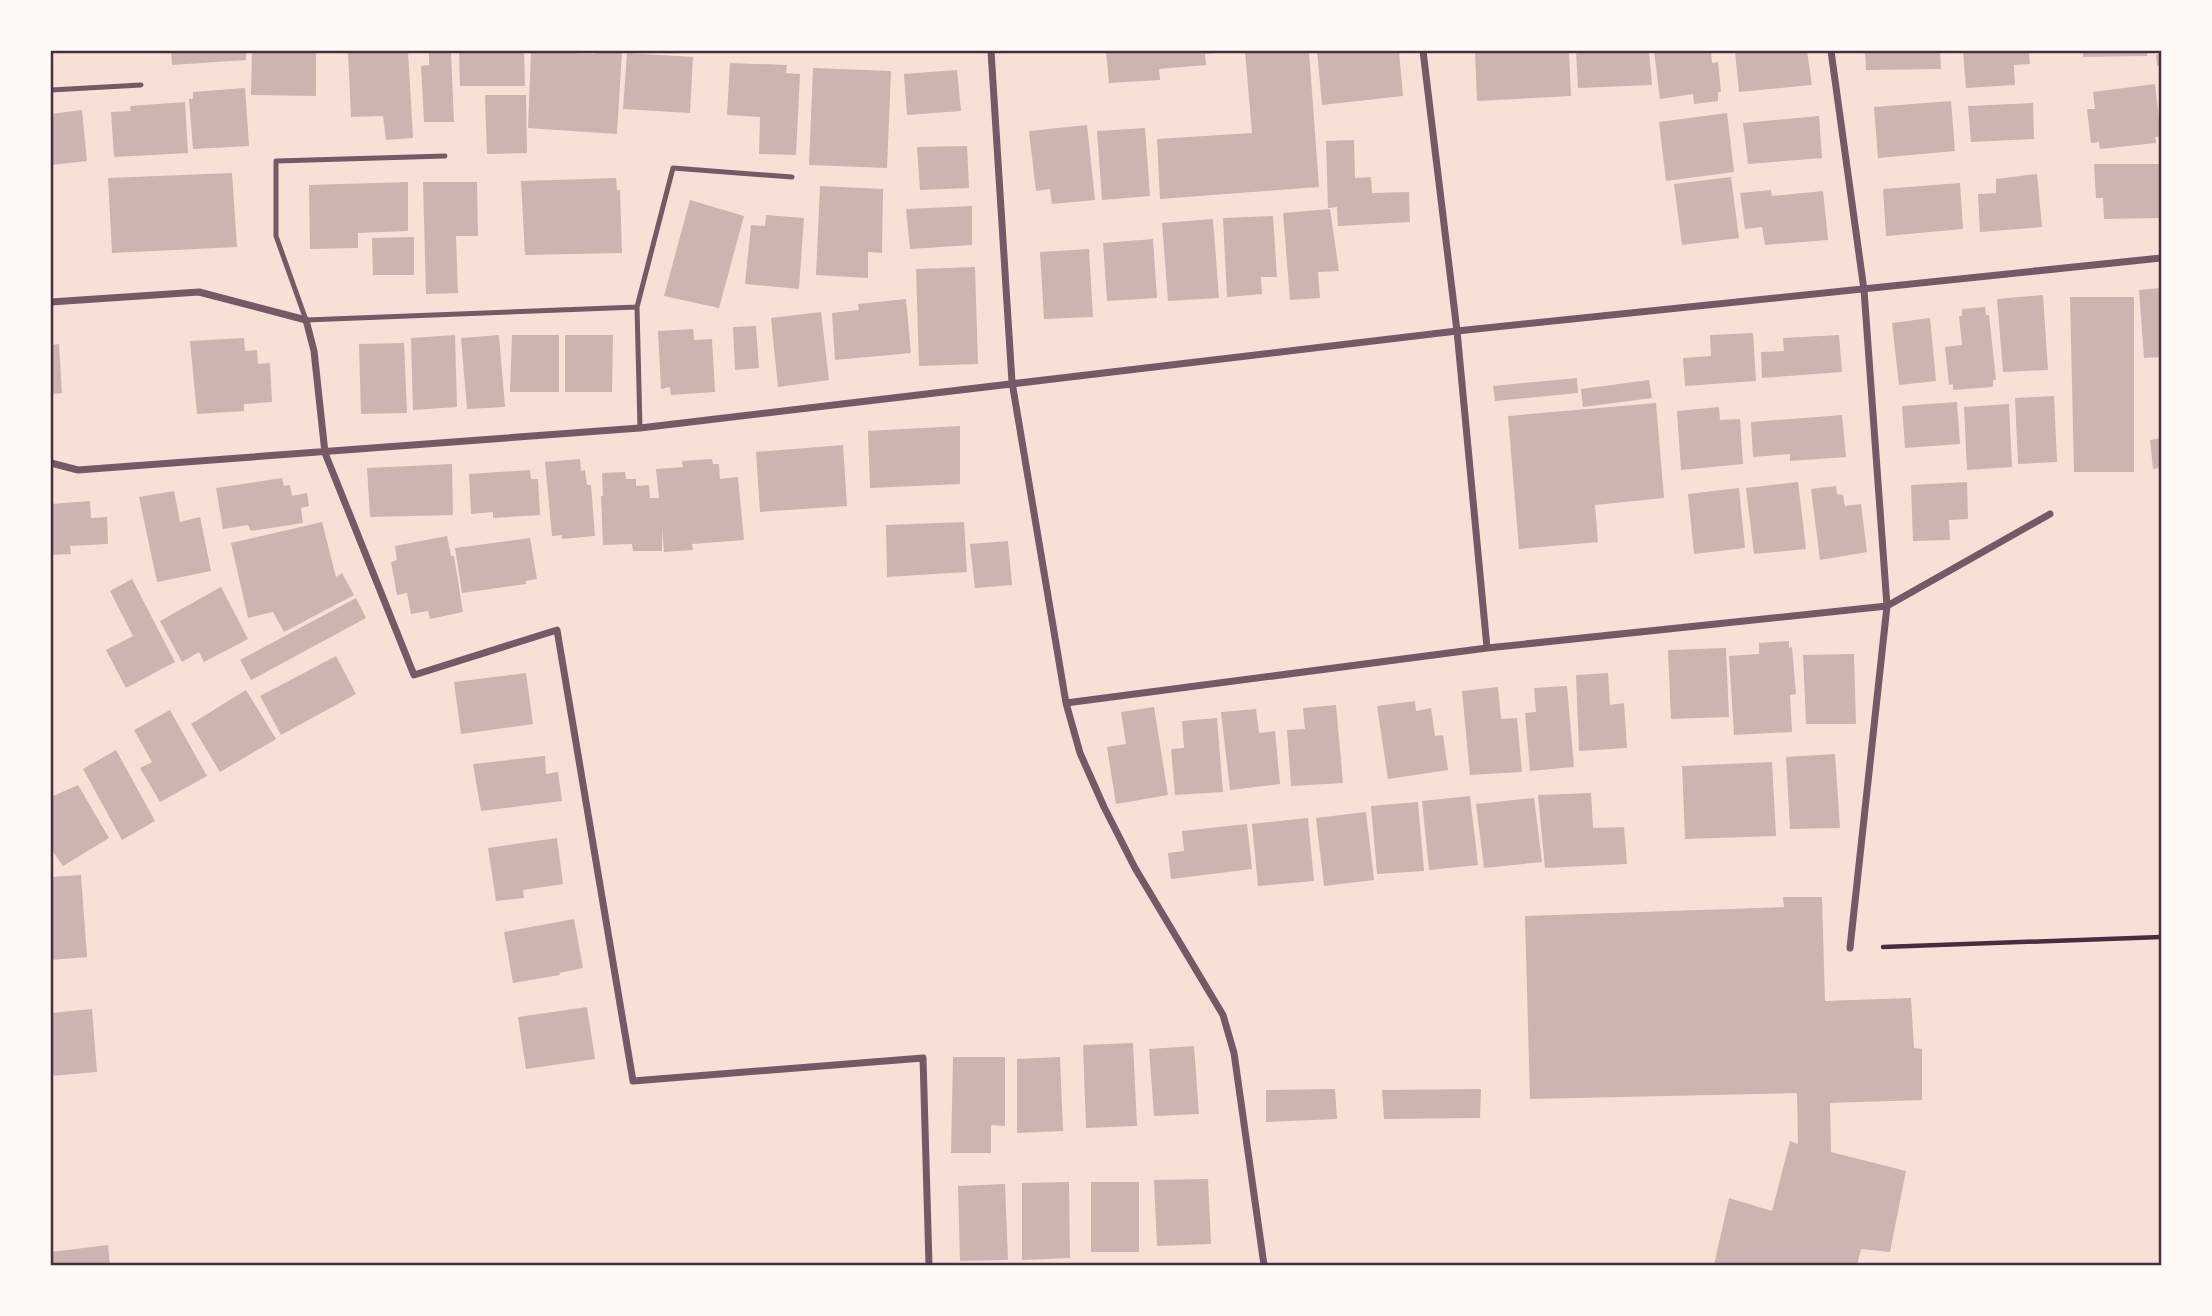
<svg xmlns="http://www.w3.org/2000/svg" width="2212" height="1316" font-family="'Sofia Sans Condensed',sans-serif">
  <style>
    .building { fill: #ccb4b1 }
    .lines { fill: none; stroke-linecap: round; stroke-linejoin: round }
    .path { stroke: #4a2c40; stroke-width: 4.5 }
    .service { stroke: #755966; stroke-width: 5 }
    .minor { stroke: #755966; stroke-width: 7 }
    .neatline { fill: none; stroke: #4a2c40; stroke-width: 2.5 }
  </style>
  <rect width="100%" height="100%" fill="#f7e1d7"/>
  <path class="building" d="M171,51h75v9l-74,5z
    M252,51h64v45l-65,-1z
    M348,51h60l5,87 -27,2 -3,-24 -32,1z
    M429,51h22l3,71h-30l-3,-56 8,-1z
    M459,51h65l1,35h-65z
    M531,51l64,3 1,-3h26l-5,83 -89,-6z
    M1106,51h110v2l-11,1 1,11 -47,4 1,11 -51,3z
    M1245,51h64l10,136 -159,12 -3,-60 95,-6z
    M1317,51h82l4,45 -81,9z
    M1475,51h94l2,45 -94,5z
    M1576,51h73l3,34 -74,3z
    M1654,51h57l1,12 6,-1 3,30h-3v9l-24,3 -1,-10 -33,5z
    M1735,51h72l5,34 -73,7z
    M1865,51h75l1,18 -75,1z
    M1963,51h66l1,13 -16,1 1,20 -49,3z
    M2083,51h64v5l-64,1z
    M627,53l66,4 -3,56 -67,-4z
    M2161,53v13h-4l-1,-11z
    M730,63l57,2 -1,8 14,1 -4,81 -37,-1 1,-37 -33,-2z
    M813,68l78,3 -4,97 -78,-3z
    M957,70l4,41 -54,4 -3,-41z
    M2155,84l6,53h-6l1,6 -56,6 -1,-7 -8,1 -4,-34h8l-2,-17z
    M245,88l4,58 -56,3 -4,-50h4v-7z
    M485,95h41l1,58 -40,1z
    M1951,101l4,50 -77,7 -4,-51z
    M185,102l3,51 -74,4 -3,-45 20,-1 -1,-5z
    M2033,103l1,36 -63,3 -3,-36z
    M82,110l5,51 -36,4v-51z
    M1727,113l7,59 -68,9 -7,-59z
    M1819,116l3,42 -74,6 -5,-41z
    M1087,125l8,75 -43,4 -2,-15 -14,2 -7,-60z
    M1145,128l5,68 -48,4 -5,-69z
    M1354,140l1,38 16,-1 1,16 37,-1 1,30 -72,4 -1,-19 -9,1 -2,-67z
    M967,146l2,42 -49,2 -3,-43z
    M2094,164h67v54l-57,1 -1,-21h-7z
    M232,173l5,74 -125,6 -4,-75z
    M2037,174l5,53 -62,5 -2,-38 18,-1v-14z
    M1731,177l8,61 -57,7 -8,-61z
    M616,178l1,12h3l2,63 -97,2 -4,-74z
    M408,182v49l-50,2v15l-48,1 -1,-64z
    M423,182h54l1,54h-22l2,57 -32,1z
    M1960,183l3,46 -77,7 -3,-47z
    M820,186l63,3 -1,64 -14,-1v26l-52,-3z
    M1771,190l1,6 51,-5 5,49 -63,5 -3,-18 -17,2 -5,-36z
    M690,200l54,16 -25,92 -55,-12z
    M972,206v39l-62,4 -4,-40z
    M1330,209l9,62 -21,1 2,26 -30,2 -7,-87z
    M766,215l38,3 -5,71 -54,-5 6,-59 14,1z
    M1273,216l4,61h-16l1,17 -35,3 -4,-79z
    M1213,219l6,79 -51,3 -6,-78z
    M414,237v38h-41l-1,-37z
    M1153,239l4,59 -50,3 -4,-58z
    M1089,249l4,68 -49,2 -4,-67z
    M975,267l3,97 -59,2 -3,-97z
    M2161,288v69l-17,1 -5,-68z
    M2043,295l5,75 -45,2 -6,-73z
    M2070,297h64v175h-60z
    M906,299l5,54 -76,7 -3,-47 27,-3 -1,-6z
    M1985,307l1,8h3l7,65h-3v7l-40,3v-6l-4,1 -4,-38 17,-2 -3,-29h3v-7z
    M821,312l8,68 -51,7 -7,-69z
    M1930,318l6,63 -37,4 -7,-62z
    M756,326l3,42 -24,2 -2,-43z
    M693,329l1,11 18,-1 3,53 -44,3 -1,-8 -9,2 -3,-58z
    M1753,333l3,48 -71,5 -2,-28 28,-2 -1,-21z
    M455,335l2,72 -44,3 -2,-72z
    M499,335l6,72 -38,2 -6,-71z
    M512,335h47v57h-49z
    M565,335h48l-1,57h-47z
    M1839,335l3,37 -80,6 -1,-26 23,-1 -1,-13z
    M244,338l1,13 12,-1 1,14 12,-1 2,39 -28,2v7l-47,3 -7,-73z
    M404,343l3,70 -46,1 -2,-70z
    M59,344l3,49 -11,1v-49z
    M1577,378l1,15 -83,8 -2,-15z
    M1649,380l3,18 -69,9 -2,-18z
    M2054,396l3,66 -39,2 -3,-66z
    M1957,402l3,42 -55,4 -3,-42z
    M1656,403l8,95 -69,7 3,37 -79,7 -11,-133z
    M2009,404l3,63 -45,3 -3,-63z
    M1719,407l1,13 20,-1 3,45 -62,6 -4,-59z
    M1842,415l4,42 -56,4v-7l-37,3 -2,-35z
    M960,426v58l-90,4 -2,-57z
    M2161,438v30l-8,1 -3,-29z
    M843,445l4,61 -87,6 -4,-60z
    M580,459l1,12 4,-1 2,15h4l4,51 -33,3v-4l-10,1 -7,-74z
    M712,459l1,5h6l1,15 18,-2 6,63 -52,4 1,6 -29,2 -2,-24v23h-29l-1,-7 -29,1 -2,-49h2l-1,-23 23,-1 1,7h10v7l13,-1 1,13h9l-3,-29 27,-2 -1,-6z
    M452,464l1,51 -83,2 -3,-49z
    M530,470l1,9h7l2,36 -47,3v-6l-22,2 -2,-40z
    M282,478l2,8 6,-1 2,11 15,-3 2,13 -8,2 2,15 -52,8 -3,-6 -25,4 -7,-41z
    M1798,482l8,67 -52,5 -8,-66z
    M1967,482l1,37 -19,1 1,20 -37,1 -2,-56z
    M1836,486l1,8 6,1 2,11 16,-2 6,48 -47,8 -9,-71z
    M1739,488l6,60 -51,6 -6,-60z
    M174,491l6,31 20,-5 11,54 -54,11 -18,-85z
    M90,501l1,17 16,-1 1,27 -38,2 1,8 -20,1v-51z
    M322,522l14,55 6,-4 12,22 -70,37 -11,-20 -25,6 -17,-75z
    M964,522l3,50 -80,5 -1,-52z
    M447,536l4,20h3l9,56 -33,7 -2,-8 -17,3 -4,-21 -10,2 -6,-33 6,-2 -2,-14z
    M530,538l7,41 -11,2v3l-64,9 -7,-45z
    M1008,541l4,44 -37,3 -5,-44z
    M132,579l43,83 -49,26 -20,-38 27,-14 -23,-45z
    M221,587l27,52 -44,23 -5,-10 -17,10 -22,-41z
    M356,598l10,20 -115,62 -11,-20z
    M1789,641v7l3,-1 4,47 -6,1 2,37 -58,3 -5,-79 30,-2v-11z
    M1726,648l3,69 -58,2 -3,-69z
    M1854,654l2,70h-50l-3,-69z
    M336,656l20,38 -75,41 -21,-39z
    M526,673l7,51 -72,10 -7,-52z
    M1608,673l2,32 14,-2 3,45 -48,3 -3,-76z
    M1567,686l7,81 -44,4 -5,-58 11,-1 -2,-24z
    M1498,687l3,32 16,-1 5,54 -52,3 -8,-84z
    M246,690l30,49 -56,33 -29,-48z
    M1415,701l1,10 15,-3 4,28 8,-1 5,35 -60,9 -11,-73z
    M1336,705l7,78 -52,3 -4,-56 18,-1 -2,-21z
    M1154,707l14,88 -52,9 -9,-57 19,-3 -5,-32z
    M1256,709l3,24 16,-2 5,53 -50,6 -9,-78z
    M170,710l37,66 -47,26 -20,-34 12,-6 -18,-32z
    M1217,718l6,74 -48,3 -4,-46 13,-1 -2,-27z
    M116,750l39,71 -33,19 -39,-71z
    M1835,754l5,74 -50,1 -4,-72z
    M545,756l1,18 12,-2 4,29 -81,10 -8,-47z
    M1772,762l4,74 -91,3 -3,-73z
    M78,785l31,53 -46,28 -12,-17v-52z
    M1591,793l2,35 31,-1 3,37 -82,4 -7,-73z
    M1470,796l8,69 -49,5 -7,-69z
    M1534,798l8,64 -58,6 -8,-64z
    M1418,802l6,69 -47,3 -6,-68z
    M1366,812l8,68 -50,6 -8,-68z
    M1308,818l6,63 -56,5 -6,-62z
    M1247,824l5,45 -81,10 -3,-26 16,-2 -2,-20z
    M557,838l6,46 -40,6 1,8 -28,3 -8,-53z
    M81,875l6,82 -36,3v-83z
    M1783,897h39l3,104 86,-3 3,50 8,1v51l-92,3 1,49 75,19 -16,81 -29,-3 -4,16h-143l15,-67 43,13 18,-70 8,3 -1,-51 -267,6 -5,-183 259,-9z
    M574,919l9,49 -24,5 1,2 -47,8 -9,-51z
    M587,1007l8,52 -69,10 -8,-52z
    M92,1009l5,63 -46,4v-63z
    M1133,1043l4,83 -51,2 -3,-83z
    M1194,1046l5,68 -45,2 -5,-67z
    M953,1057h52v69l-14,-1v28h-40z
    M1060,1057l3,74 -46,2v-74z
    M1335,1089l2,30 -71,3v-32z
    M1481,1089l-1,29 -96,1 -2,-29z
    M1208,1179l3,65 -54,2 -3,-66z
    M1069,1182l1,76 -48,2v-77z
    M1091,1182h48v70h-48z
    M1005,1184l3,76 -48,1 -2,-75z
    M108,1245l2,20h-59v-13z"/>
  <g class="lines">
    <path class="path" d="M1883,947l278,-10"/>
    <path class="service" d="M51,90l90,-5
      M445,156l-169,5v75l30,84 331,-13 36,-139 119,9
      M637,307l3,121"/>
    <path class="minor" d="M991,51l21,331 54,321 14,50 24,54 31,61 88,147 11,38 30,212
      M1423,51l34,280 30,317 400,-42 163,-92
      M1831,51l33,239 23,316 -37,342
      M51,302l148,-10 107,28 8,31 11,102 89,222 143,-45 76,451 290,-23 6,207
      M51,463l27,7 562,-42 817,-97 704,-73
      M1066,703l421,-55"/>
  </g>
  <rect width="2212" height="1316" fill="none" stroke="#fffaf5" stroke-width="105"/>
  <rect x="52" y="52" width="2108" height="1212" class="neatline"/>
</svg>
